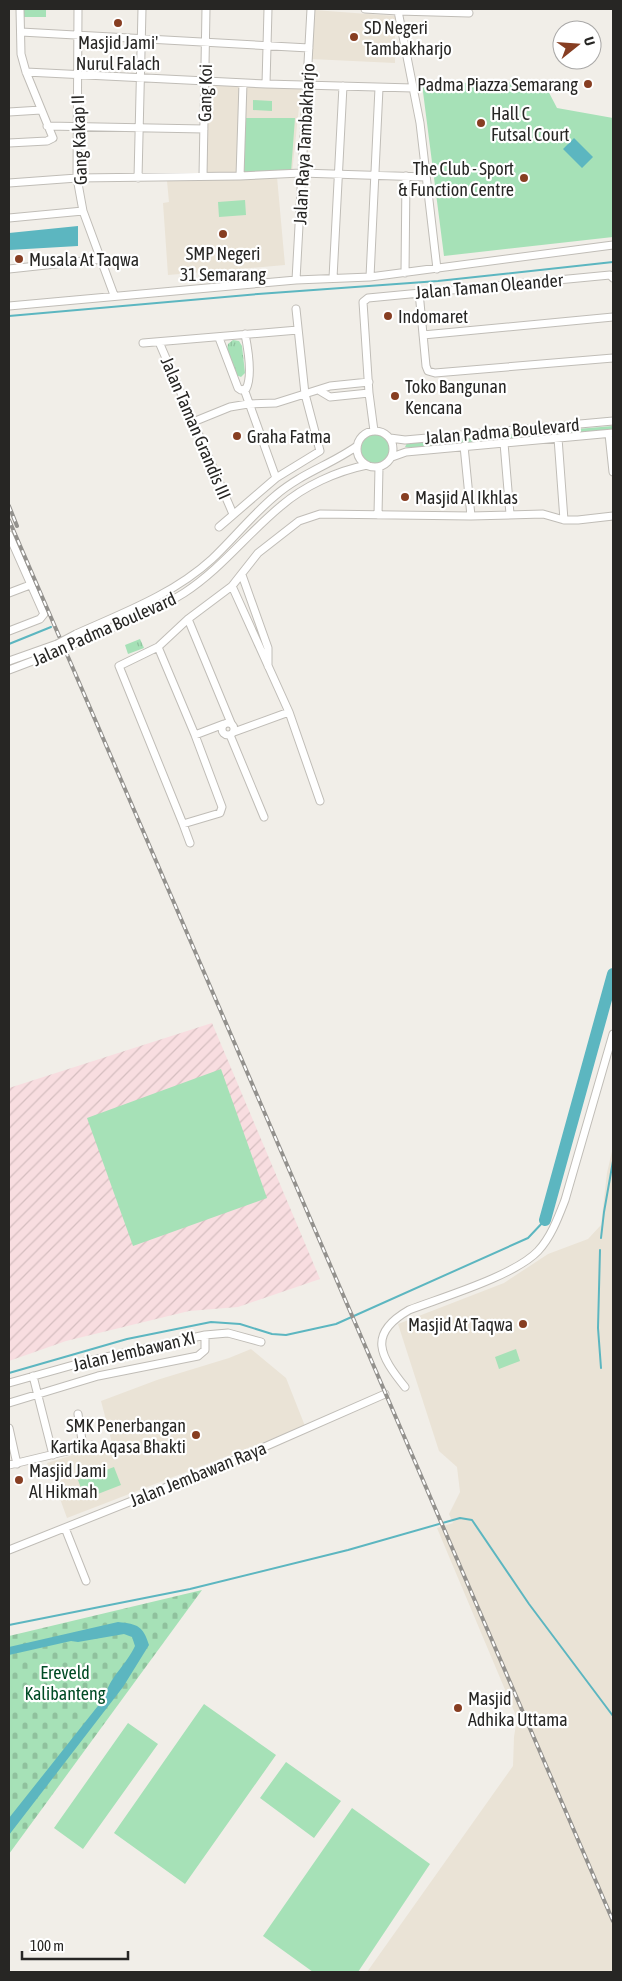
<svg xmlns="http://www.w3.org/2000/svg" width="622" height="1981" font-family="'Asap Condensed',sans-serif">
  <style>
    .built { fill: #eae3d6 }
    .industrial { fill: url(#industrial-furrows) }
    .green { fill: #a6e1b7 }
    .cemetery { fill: url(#cemetery-stones) }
    .park { fill: url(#park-tufts) }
    .water { fill: #5cb6c0 }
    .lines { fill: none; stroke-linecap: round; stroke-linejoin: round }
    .stream { stroke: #5cb6c0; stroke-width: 2 }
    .river { stroke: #5cb6c0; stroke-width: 12 }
    .minor-casing { stroke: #c0bdb7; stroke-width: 9 }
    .minor { stroke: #fff; stroke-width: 7 }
    .rail-casing { stroke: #93918d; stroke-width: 4 }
    .rail { stroke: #fff; stroke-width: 2; stroke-dasharray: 5.5; stroke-linecap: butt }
    .minor-bridge-casing { stroke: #c0bdb7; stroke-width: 9; stroke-linecap: butt }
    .minor-bridge { stroke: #fff; stroke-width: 7 }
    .poi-dot { fill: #873e22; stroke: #fff; stroke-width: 2 }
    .labels { text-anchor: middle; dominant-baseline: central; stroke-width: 4.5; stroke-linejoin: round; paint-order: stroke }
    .poi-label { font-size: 18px; fill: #272624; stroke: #fff; text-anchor: start }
    .street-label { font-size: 18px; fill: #272624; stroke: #fff }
    .park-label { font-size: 18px; fill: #004b25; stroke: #fff }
  </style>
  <defs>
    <pattern id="industrial-furrows" width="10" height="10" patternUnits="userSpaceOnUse" patternTransform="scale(1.25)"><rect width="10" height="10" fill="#f8dde0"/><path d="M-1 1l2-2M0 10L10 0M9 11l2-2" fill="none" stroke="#d5bec0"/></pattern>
    <pattern id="cemetery-stones" width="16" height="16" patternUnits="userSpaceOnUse" patternTransform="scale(1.25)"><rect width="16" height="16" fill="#a6e1b7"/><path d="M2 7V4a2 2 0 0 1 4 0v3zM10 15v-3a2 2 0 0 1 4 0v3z" fill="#8fc19d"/></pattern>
    <pattern id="park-tufts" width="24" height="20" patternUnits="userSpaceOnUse" patternTransform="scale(1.25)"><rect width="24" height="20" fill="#a6e1b7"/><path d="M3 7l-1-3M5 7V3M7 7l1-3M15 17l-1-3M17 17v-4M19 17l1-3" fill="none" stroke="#8fc19d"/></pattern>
  </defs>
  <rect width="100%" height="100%" fill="#f1eee8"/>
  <path class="built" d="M314,10l81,6v47l-84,-4z
    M207,83l94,5 -9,85 -87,2z
    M277,177l8,88 -117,10 -5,-72 6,-1 -2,-21z
    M613,1147v825h-246l146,-206 1,-29 3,-19 -80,-190 16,-5 -4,-9 11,-22 -3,-25 -18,-16 -41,-127 106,-41 44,-29 40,-15 13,-14 6,-52z
    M251,1349l35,29 19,48 -238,92 -20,-55 65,-20 -11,-42 56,-21 72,-22z"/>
  <path class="industrial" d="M212,1023l108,256 -82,28 -49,4 -123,30 -57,20v-273z"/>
  <path class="green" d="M543,81l14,27 56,10v119l-169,19 -22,-172z
    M253,100l19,1v10l-19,-1z
    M245,118h50l-4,54 -49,2z
    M245,200l1,15 -27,2 -1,-15z
    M613,426v5l-203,17 -5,-1 2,-4z
    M361 449a15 15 0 1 1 30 0a15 15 0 1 1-30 0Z
    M221,1069l46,129 -134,48 -46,-128z
    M516,1349l4,12 -21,8 -4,-12z
    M114,1467l7,18 -36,14 -7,-19z
    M204,1704l72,51 -91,129 -71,-51z
    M128,1723l30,21 -75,105 -29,-21z
    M286,1762l55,39 -27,37 -54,-40z
    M352,1808l78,56 -72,108h-45l-50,-36z"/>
  <path class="cemetery" d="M202,1590l-193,264v-218z"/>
  <path class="park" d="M24,9h22v8h-22z
    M233,340l6,1 3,5 3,27 -4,4 -5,-2 -9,-25 1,-6z
    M140,639l4,9 -16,6 -3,-9z"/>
  <path class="water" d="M574,138l19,19 -11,11 -19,-19z
    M78,226v20l-69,4v-17z
    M118,1622c20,2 25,4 31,23l-26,42 -114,148v-17l96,-121c3,-18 22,-33 30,-51l-3,-9 -8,-3 -46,8 -7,-1 -62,14v-8z"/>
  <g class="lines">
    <path class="stream" d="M9,316l249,-22 180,-13 175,-19
      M9,644l42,-17
      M601,1238l3,-26 9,-51
      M600,1250l-2,78 3,40
      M9,1373l118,-34 84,-17 29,2 32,10 14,1 50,-11 192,-86 17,-18
      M9,1625l181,-36 158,-39 112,-32 12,2 57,84 84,112"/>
    <path class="river" d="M545,1220l68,-246"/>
    <defs>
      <path id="minor" d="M78,9l-1,169 6,33 31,84
        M365,9l33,2 22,112 17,146
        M398,11l71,2
        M21,32l288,16
        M26,72l240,12 147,4
        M266,84l2,-75
        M9,112l32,-2
        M47,126l157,3
        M9,143l38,-2 6,-3 -27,-66 -5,-18 -1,-45
        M203,176l3,-167
        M240,176l3,-93
        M138,178l4,-169
        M9,183l68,-5 163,-2 61,-3 125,4
        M9,218l74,-7
        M9,269l93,-10
        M405,273l1,-97
        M370,277l9,-189
        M333,278l10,-192
        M296,280l15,-271
        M419,292l7,74 2,5 7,2 178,-15
        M9,306l287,-26 74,-3 243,-32
        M423,335l190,-18
        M219,338l19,50 3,2 5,-1c7,-13 2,-40 -1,-55
        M159,342l74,172
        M143,343l155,-13
        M244,389l32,89
        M320,391l10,6 39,-4
        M193,422l37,-15 18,-3 28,-1 54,-17 39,-4
        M357 449a18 18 0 1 1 36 0a18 18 0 1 1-36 0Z
        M374,431l-5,-38 -6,-91 5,-4 242,-23 3,3
        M609,434l4,38
        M390,438l15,2 208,-19
        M558,438l6,82
        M504,443l6,71
        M464,446l7,70
        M392,457l14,-5 207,-19
        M378,515l1,-48
        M219,527l57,-49 44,-27 -15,-57 -9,-85
        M9,535l35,79 -4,5 -31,12
        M242,575l26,73v18
        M232,586l57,126 31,89
        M9,593l21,-8
        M188,619l43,104
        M76,634c47,-21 98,-40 136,-75 22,-21 41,-45 64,-64 24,-21 56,-31 81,-49
        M80,641c35,-15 72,-28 104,-48 37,-24 63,-59 97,-87 23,-20 56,-35 86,-41
        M158,647l37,88 27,72 -2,6 -37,11 -64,-158 39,-19 30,-28 44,-33 26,-33 41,-32 21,-7 151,2 72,-2 21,6h14l35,-4
        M9,661l48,-17
        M9,670l50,-19
        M222 729a6 6 0 1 1 12 0a6 6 0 1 1-12 0Z
        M234,732l55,-20
        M195,735l29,-11
        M230,735l34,82
        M183,824l7,19
        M33,1376l20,79
        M9,1383l75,-21 121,-27 23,-2 33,9
        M405,1387c-25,-31 -38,-53 4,-77 34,-13 105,-34 129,-59 13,-14 20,-33 27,-51l48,-166
        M9,1403l89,-27 100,-20 7,-6v-15
        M78,1414l5,33
        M9,1428l8,36
        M9,1465l83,-20
        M65,1528l21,53
        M9,1550l228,-91 148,-65"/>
    </defs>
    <use href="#minor" class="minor-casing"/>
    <use href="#minor" class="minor"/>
    <defs>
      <path id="rail" d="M9,506l8,20
        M9,520l604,1401"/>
    </defs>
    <use href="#rail" class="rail-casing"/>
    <use href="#rail" class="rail"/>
    <defs>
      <path id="minor-bridge" d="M57,644l19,-10
        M59,651l21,-10"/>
    </defs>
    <use href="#minor-bridge" class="minor-bridge-casing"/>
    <use href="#minor-bridge" class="minor-bridge"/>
  </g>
  <g class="poi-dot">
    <circle cx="118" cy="23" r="5"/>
    <circle cx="354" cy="37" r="5"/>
    <circle cx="588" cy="84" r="5"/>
    <circle cx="481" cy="123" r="5"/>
    <circle cx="524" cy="178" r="5"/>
    <circle cx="223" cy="234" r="5"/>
    <circle cx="19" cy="259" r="5"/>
    <circle cx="388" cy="316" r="5"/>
    <circle cx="395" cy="396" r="5"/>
    <circle cx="237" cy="436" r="5"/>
    <circle cx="405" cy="497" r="5"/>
    <circle cx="523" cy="1324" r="5"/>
    <circle cx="196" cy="1435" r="5"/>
    <circle cx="19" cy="1480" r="5"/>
    <circle cx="458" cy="1708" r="5"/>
  </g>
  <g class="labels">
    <g class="poi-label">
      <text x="364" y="27">SD Negeri<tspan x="364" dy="21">Tambakharjo</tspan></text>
      <text x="118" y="42" text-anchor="middle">Masjid Jami'<tspan x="118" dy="21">Nurul Falach</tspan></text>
      <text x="578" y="84" text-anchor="end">Padma Piazza Semarang</text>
      <text x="491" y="113">Hall C<tspan x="491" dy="21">Futsal Court</tspan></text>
      <text x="514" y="168" text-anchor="end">The Club - Sport<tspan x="514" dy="21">&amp; Function Centre</tspan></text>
      <text x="223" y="253" text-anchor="middle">SMP Negeri<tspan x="223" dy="21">31 Semarang</tspan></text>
      <text x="29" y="259">Musala At Taqwa</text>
      <text x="398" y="316">Indomaret</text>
      <text x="405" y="386">Toko Bangunan<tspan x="405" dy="21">Kencana</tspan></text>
      <text x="247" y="436">Graha Fatma</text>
      <text x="415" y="497">Masjid Al Ikhlas</text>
      <text x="513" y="1324" text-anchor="end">Masjid At Taqwa</text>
      <text x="186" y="1425" text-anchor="end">SMK Penerbangan<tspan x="186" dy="21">Kartika Aqasa Bhakti</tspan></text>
      <text x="29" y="1470">Masjid Jami<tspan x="29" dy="21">Al Hikmah</tspan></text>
      <text x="468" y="1698">Masjid<tspan x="468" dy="21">Adhika Uttama</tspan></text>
    </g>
    <g class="street-label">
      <text transform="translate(205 93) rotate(-89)">Gang Koi</text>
      <text transform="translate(79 140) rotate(-92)">Gang Kakap II</text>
      <text transform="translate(304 144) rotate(-87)">Jalan Raya Tambakharjo</text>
      <text transform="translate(489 286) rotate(-5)">Jalan Taman Oleander</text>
      <text transform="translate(196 428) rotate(67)">Jalan Taman Grandis III</text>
      <text transform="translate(502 431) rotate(-5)">Jalan Padma Boulevard</text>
      <text transform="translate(104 629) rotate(-24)">Jalan Padma Boulevard</text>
      <text transform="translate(134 1351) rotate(-13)">Jalan Jembawan XI</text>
      <text transform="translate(198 1474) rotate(-22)">Jalan Jembawan Raya</text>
    </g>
    <g class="park-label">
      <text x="65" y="1672">Ereveld<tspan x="65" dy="21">Kalibanteng</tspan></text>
    </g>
  </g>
  <rect width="622" height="1981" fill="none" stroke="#272624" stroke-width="20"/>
  <g transform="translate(577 45) rotate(73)"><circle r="24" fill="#ffffff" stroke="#a9a8a7"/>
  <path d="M0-4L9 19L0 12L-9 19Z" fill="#873e22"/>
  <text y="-8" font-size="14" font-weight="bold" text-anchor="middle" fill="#272624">U</text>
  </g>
  <path d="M22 1951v8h106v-8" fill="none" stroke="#272624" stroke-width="2.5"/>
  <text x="30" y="1951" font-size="15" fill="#272624" stroke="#ffffff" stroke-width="4" paint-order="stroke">100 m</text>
</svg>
